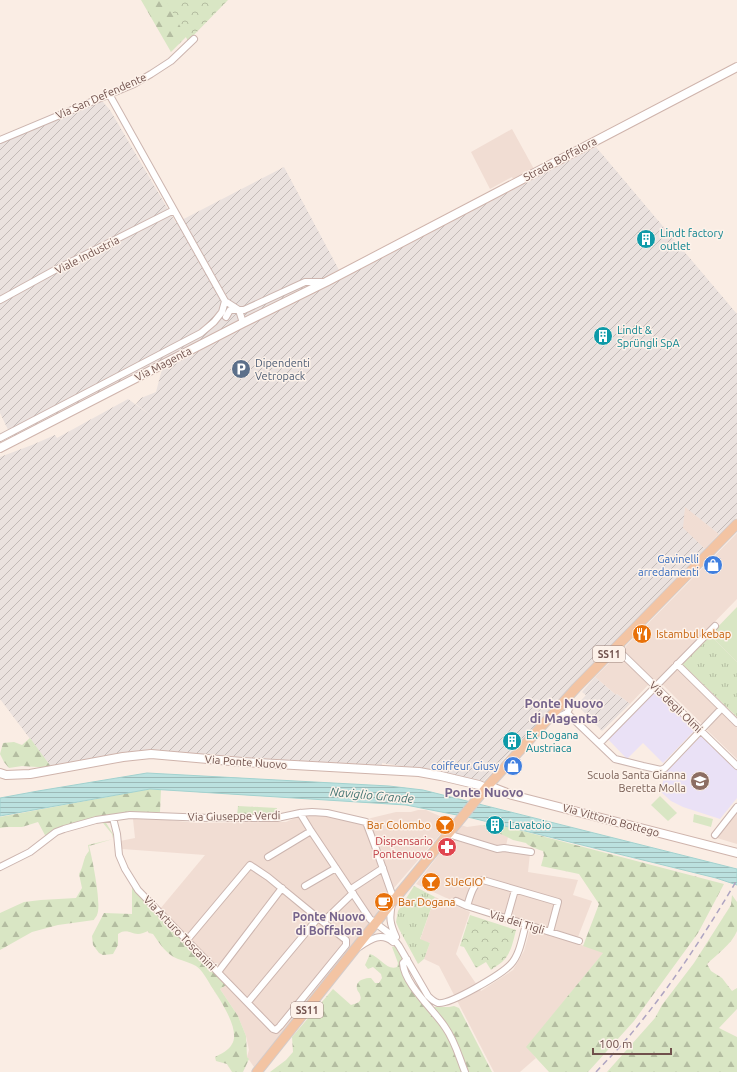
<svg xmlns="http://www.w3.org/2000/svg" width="737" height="1072" font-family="Ubuntu,sans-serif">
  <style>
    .residential { fill: #f1ddd3 }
    .industrial { fill: url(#industrial-furrows) }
    .education { fill: #eae1f6 }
    .grass { fill: url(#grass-tufts) }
    .forest { fill: url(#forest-firs) }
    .park { fill: url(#park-crowns) }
    .pitch { fill: #d9e6c4 }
    .water { fill: url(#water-rules); stroke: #a2d2cf }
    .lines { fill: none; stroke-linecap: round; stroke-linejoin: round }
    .street-casing { stroke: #ccb5af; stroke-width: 8 }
    .secondary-casing { stroke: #cfb4ac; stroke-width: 10 }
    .primary-casing { stroke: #d4cbc9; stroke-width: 11 }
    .street { stroke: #fff; stroke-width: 6 }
    .secondary { stroke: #fff; stroke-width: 8 }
    .primary { stroke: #f3c4a3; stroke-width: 9 }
    .rail { stroke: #aea4c2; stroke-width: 1.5; stroke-dasharray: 6 4; stroke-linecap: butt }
    .labels { text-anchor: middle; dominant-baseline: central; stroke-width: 3; stroke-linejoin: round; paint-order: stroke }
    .shield { fill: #fdf2ea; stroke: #9a817b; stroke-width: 1 }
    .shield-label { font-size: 10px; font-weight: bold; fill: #70514c }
    .street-label { font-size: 11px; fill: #70514c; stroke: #fdf2ea }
    .culture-label { font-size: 11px; fill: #0d838f; stroke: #fdf2ea; text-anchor: start }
    .service-label { font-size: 11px; fill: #4e5e75; stroke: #fdf2ea; text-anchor: start }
    .shop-label { font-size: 11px; fill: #366cbe; stroke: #fdf2ea; text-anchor: end }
    .food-label { font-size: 11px; fill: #c56008; stroke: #fdf2ea; text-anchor: start }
    .education-label { font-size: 11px; fill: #785e54; stroke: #fdf2ea; text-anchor: end }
    .health-label { font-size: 11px; fill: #be3a42; stroke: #fdf2ea; text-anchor: end }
    .water-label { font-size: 12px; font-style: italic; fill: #427472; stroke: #fdf2ea }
    .neighbourhood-label { font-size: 12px; font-weight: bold; fill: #76648c; stroke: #fdf2ea }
    .quarter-label { font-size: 13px; font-weight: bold; fill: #76648c; stroke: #fdf2ea }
  </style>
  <defs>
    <pattern id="industrial-furrows" width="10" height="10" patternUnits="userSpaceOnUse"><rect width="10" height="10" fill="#eae1de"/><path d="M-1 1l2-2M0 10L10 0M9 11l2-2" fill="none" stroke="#c2b9b6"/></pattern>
    <pattern id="grass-tufts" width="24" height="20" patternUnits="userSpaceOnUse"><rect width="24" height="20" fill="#d9e6c4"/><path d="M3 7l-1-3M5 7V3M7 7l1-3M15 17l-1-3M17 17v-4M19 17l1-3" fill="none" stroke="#b4bda1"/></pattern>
    <pattern id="forest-firs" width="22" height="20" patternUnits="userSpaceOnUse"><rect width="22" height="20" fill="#d9e6c4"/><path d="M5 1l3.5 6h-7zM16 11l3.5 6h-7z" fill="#b4bda1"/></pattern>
    <pattern id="park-crowns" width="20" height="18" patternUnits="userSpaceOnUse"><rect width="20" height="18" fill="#d9e6c4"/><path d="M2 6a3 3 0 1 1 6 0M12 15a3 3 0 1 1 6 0" fill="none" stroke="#b4bda1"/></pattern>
    <pattern id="water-rules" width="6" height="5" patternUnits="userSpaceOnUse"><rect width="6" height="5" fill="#bbe1df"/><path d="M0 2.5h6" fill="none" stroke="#9cb9b7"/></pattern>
  </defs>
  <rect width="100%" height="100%" fill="#faede4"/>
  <path class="residential" d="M512,129l22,40 -21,10 -1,-2 -22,12 -19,-37z
    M685,506l34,28 -14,15 -23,-21z
    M737,533v66l-81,83 -34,-32z
    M618,654l31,30 -19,20 -13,-10 -1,1 -21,-18z
    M678,668l39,40 -15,16 -40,-40z
    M722,713l15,15v31l-30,-29z
    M418,810h8l16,7 8,6 -62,72v3l-134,174h-3v-1l3,-4 -7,-10 2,-7 -3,-14 -8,-20 -18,-27 8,-5 3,-4 -71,-71 45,-54 -83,-6 -2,-8 15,-3 -2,-19 36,1 27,3 90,-1 11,-5 10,-2h20l36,7 8,-4 25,-6h15z
    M737,810v34l-20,-6z
    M461,825l6,2 14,-2 7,2 20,10 -3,13 25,3 -2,19 50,8 -5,15 19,6 -14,36 -122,-38 -1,3 -39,-18 31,-40z
    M435,897l35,15 -14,42 25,37 32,-21 11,-19 6,-22 74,23 -77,95 9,11 -16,14h-26l-55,-106 -15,-7 6,-16 -10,-3z"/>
  <path class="industrial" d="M98,102h5l7,8 66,113 108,-56 55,103 -327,168 -12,-25v-271z
    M596,147l141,167v203l-18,17 -34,-27 -2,21 22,21 -145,150 -54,57 -21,24 -3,2 -2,1 -61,-14 -37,-6v4l-199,-13 -131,14 -52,-69v-242l32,-12 23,-10 2,3 71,-39 25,18 -17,-13 5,-6 15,-6 6,-23z
    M595,677l21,18 1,-1 13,10 -28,27 -25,-26 9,-10 -4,-3z"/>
  <path class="education" d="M654,690l41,40 -32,33 -20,-20 -16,16 -20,-21z
    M701,736l36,34v28l-17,21 -37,-12 -12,-6 -11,-10 6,-19z"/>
  <path class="grass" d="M710,635l27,27v55l-55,-53z
    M414,886l21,11 -15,42 10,4 -6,16 -6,5 -19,-35 -3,-7 2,-11z"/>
  <path class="forest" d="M141,0h28l20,34 -18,18z
    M30,738l22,30 -30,-2 -13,2 -5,-6 -4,-8 3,-11 11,-1 8,3z
    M150,789l11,1 -1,22h-14l-43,6 10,16v5l-24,7c3,11 13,59 8,69 0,1 -3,4 -3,5l-36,5 -26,7 -32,18v-37l24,-11 17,-2 35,-2 6,-10 -3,-14c5,-8 4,-17 10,-23l-1,-6 25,-6 -1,-5 -9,-11h-10l-29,8 -8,5 -21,16 -17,9 28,-24 -8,-15 -16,5h-15l-7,1v-11z
    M482,825h5l15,3 1,-2 221,58 -26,49 -64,88 -46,51h-39l-23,-25 77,-94 -20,-7 16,-42 -20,-30 -38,-8 3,-11 -1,-4c-4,-1 -15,-5 -17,-8l-13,-3 -12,-6z
    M132,888h1l5,7 7,6 83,83 -8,5 18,27 8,20 1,21 2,2 -6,13h-11l-5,-8 -11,-3 -1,-4c6,-3 14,-7 17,-13 9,-14 -13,-46 -21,-58 -4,-7 -9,-16 -15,-20 -5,-3 -12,-5 -18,-7 -12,-5 -18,-15 -25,-25l-4,-1 -1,-2c-3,1 -7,3 -10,3 -8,0 -11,-6 -20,0v11l-5,9 -10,1 -4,-2 -6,-8 -1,-9 12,-23 28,1z
    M732,895l5,7v29c-5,13 -21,24 -30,33l4,7 11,7 10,13 5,-3v21l-18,19 18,9v35h-130l48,-54 7,-13 32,-42 37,-58z
    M395,946c7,7 9,10 7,20l28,41h19l5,-1 5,2 33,64h-222l16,-12 7,-8 -1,-15 41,-48 18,16c5,-1 12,-3 9,-10 -1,-4 -2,-2 -3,-6 -2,-9 8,-11 14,-11l4,5h4l3,-5 -1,-4 -8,-7 -5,2 -3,-4 5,-11c10,3 17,17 27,13l1,-4 -6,-16z"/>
  <path class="park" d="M166,0h62l-40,41z
    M238,806l39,2 -1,7 -15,2 -24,-1z
    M470,915l46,15c-3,12 -5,24 -14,32 -3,3 -8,5 -11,8l-5,-8 -10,6 -12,-21 -4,-1z"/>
  <path class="pitch" d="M737,607v55l-27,-27z
    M660,796l17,17 -9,8 -17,-16z
    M694,814l19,5 -2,8 -18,-5z"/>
  <path class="water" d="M147,773l242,13 34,4 314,79v16l-21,-7 -244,-60 -66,-13 -256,-16 -150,27v-18l38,-7z"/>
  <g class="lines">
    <defs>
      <path id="street" d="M109,94l116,207 14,9 4,13
        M0,140l134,-56 17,-10 20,-13 23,-22
        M0,300l53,-29 121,-61
        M226,317l4,-7h14l61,-28h20
        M0,438l201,-105 13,-11 8,-10 3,-11
        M616,648l121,118
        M677,664l60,59
        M567,713l48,46 28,7 18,4 4,-2 57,-60
        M552,714l5,4 10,-5 4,-8 -5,-6
        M600,743l115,-117
        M300,813l11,18 59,88 20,15 9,12 29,50c3,3 6,6 10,7 12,2 64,-29 73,-39 9,-10 11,-26 15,-40
        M113,818l4,16 2,21 6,14 13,21 135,139 3,1 4,-4 66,-81v-5l-28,-22 -50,-41 -18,-12 -63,75
        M448,834l49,15 7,-1 27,4
        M715,835l22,-28
        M268,857l43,-26
        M0,867l30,-15 26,-20 8,-3 32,-9 34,-5 79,3h68l23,-5 12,-1 15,1 39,9 9,24 19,54
        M305,886l31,-18
        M351,889l32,-21
        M456,901l11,5 112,35
        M392,904c-3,14 -2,20 4,33
        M467,906c3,-9 6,-24 16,-26l75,22 -8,30
        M507,918l8,-28
        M323,922l30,-29
        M359,947c12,-8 22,-15 34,-5
        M407,959l-4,4c1,21 31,47 42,64 10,14 14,30 20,45
        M218,972l64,-84
        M248,1002l70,-84"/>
      <path id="secondary" d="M0,448l243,-125 83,-41 411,-215
        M0,773l6,2 24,-1 93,-17 28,-3 91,8 177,10 22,4 38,9 7,3h8l18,7 225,58"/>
      <path id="primary" d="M257,1072l137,-172 92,-112 90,-100 161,-164"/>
    </defs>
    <use href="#street" class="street-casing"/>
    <use href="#secondary" class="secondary-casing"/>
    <use href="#primary" class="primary-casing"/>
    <use href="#street" class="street"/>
    <use href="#secondary" class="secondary"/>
    <use href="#primary" class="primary"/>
    <path class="rail" d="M596,1072c15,-16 30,-31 43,-48 37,-45 68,-94 98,-144"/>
  </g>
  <defs>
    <symbol id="building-disc" viewBox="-11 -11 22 22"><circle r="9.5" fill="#0f9aa8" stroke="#fdf2ea"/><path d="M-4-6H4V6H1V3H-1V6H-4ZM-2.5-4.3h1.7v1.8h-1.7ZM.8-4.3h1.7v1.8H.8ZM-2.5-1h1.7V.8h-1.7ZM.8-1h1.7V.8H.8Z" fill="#fff"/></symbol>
    <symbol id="parking-disc" viewBox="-11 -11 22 22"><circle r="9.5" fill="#5c6f8a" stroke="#fdf2ea"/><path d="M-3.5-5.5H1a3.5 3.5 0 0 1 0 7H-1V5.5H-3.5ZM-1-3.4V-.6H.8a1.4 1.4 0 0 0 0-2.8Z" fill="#fff"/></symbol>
    <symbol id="shop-disc" viewBox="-11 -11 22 22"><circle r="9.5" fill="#3f7fe0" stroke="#fdf2ea"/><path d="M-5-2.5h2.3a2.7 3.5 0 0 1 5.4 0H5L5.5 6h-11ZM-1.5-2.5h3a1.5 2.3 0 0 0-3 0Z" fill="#fff"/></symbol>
    <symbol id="restaurant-disc" viewBox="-11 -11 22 22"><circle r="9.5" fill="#e8710a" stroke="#fdf2ea"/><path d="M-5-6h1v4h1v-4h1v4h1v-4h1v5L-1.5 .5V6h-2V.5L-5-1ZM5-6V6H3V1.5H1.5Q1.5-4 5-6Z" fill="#fff"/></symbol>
    <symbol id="school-disc" viewBox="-11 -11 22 22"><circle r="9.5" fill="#8d6e63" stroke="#fdf2ea"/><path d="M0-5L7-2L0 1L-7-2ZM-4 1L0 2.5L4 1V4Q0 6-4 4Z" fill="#fff"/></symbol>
    <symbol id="bar-disc" viewBox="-11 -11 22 22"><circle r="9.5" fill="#e8710a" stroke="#fdf2ea"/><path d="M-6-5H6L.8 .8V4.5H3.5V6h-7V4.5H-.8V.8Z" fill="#fff"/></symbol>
    <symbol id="pharmacy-disc" viewBox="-11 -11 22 22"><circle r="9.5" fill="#e0444e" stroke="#fdf2ea"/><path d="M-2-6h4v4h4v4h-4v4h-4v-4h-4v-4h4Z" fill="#fff"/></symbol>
    <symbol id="cafe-disc" viewBox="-11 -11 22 22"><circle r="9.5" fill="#e8710a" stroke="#fdf2ea"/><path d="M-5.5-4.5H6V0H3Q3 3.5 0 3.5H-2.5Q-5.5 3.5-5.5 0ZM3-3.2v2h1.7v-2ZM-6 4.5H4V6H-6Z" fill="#fff"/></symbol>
  </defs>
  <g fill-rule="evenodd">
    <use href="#building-disc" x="635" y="228" width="22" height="22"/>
    <use href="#building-disc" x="592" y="325" width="22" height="22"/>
    <use href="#parking-disc" x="230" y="358" width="22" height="22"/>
    <use href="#shop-disc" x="702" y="554" width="22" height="22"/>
    <use href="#restaurant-disc" x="631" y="623" width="22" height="22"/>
    <use href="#building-disc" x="501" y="730" width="22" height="22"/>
    <use href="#shop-disc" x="502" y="755" width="22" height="22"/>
    <use href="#school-disc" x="689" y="770" width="22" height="22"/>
    <use href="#bar-disc" x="434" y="814" width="22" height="22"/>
    <use href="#building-disc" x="484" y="814" width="22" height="22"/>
    <use href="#pharmacy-disc" x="436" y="836" width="22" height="22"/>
    <use href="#bar-disc" x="420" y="871" width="22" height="22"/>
    <use href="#cafe-disc" x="373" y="891" width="22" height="22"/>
  </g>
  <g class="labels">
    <g class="shield">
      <rect x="593" y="646" width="32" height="16" rx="3"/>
      <rect x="291" y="1002" width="32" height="16" rx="3"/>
    </g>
    <g class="shield-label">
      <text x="609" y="654">SS11</text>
      <text x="307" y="1010">SS11</text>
    </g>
    <g class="street-label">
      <text transform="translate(101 96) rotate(-24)">Via San Defendente</text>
      <text transform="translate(560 159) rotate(-28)">Strada Boffalora</text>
      <text transform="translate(87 255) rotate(-27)">Viale Industria</text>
      <text transform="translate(163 364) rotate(-27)">Via Magenta</text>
      <text transform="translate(676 707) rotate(44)">Via degli Olmi</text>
      <text transform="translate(246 762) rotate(4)">Via Ponte Nuovo</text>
      <text transform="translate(234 816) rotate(-1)">Via Giuseppe Verdi</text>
      <text transform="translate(611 820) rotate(15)">Via Vittorio Bottego</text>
      <text transform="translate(517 922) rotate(17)">Via dei Tigli</text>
      <text transform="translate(180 933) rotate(46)">Via Arturo Toscanini</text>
    </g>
    <g class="culture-label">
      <text x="660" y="233">Lindt factory<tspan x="660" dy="13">outlet</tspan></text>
      <text x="617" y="330">Lindt &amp;<tspan x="617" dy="13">Sprüngli SpA</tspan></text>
      <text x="526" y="735">Ex Dogana<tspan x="526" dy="13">Austriaca</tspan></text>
      <text x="509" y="825">Lavatoio</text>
    </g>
    <g class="service-label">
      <text x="255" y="363">Dipendenti<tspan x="255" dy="13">Vetropack</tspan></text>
    </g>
    <g class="shop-label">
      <text x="699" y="559">Gavinelli<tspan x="699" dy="13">arredamenti</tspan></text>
      <text x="499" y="766">coiffeur Giusy</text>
    </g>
    <g class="food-label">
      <text x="656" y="634">Istambul kebap</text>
      <text x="431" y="825" text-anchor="end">Bar Colombo</text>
      <text x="445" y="882">SUeGIO'</text>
      <text x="398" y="902">Bar Dogana</text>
    </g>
    <g class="education-label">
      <text x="686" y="775">Scuola Santa Gianna<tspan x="686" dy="13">Beretta Molla</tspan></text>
    </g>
    <g class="health-label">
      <text x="433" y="841">Dispensario<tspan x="433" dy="13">Pontenuovo</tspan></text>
    </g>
    <g class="water-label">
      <text transform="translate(372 795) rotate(5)">Naviglio Grande</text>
    </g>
    <g class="neighbourhood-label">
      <text x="329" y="916">Ponte Nuovo<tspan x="329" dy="14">di Boffalora</tspan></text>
    </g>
    <g class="quarter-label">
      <text x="564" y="703">Ponte Nuovo<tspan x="564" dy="15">di Magenta</tspan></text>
      <text x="484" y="792">Ponte Nuovo</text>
    </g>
  </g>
  <path d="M593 1048v6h78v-6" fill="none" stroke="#70514c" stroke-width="2"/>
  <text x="599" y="1048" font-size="12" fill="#70514c" stroke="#fdf2ea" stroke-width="3" paint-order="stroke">100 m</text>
</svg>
